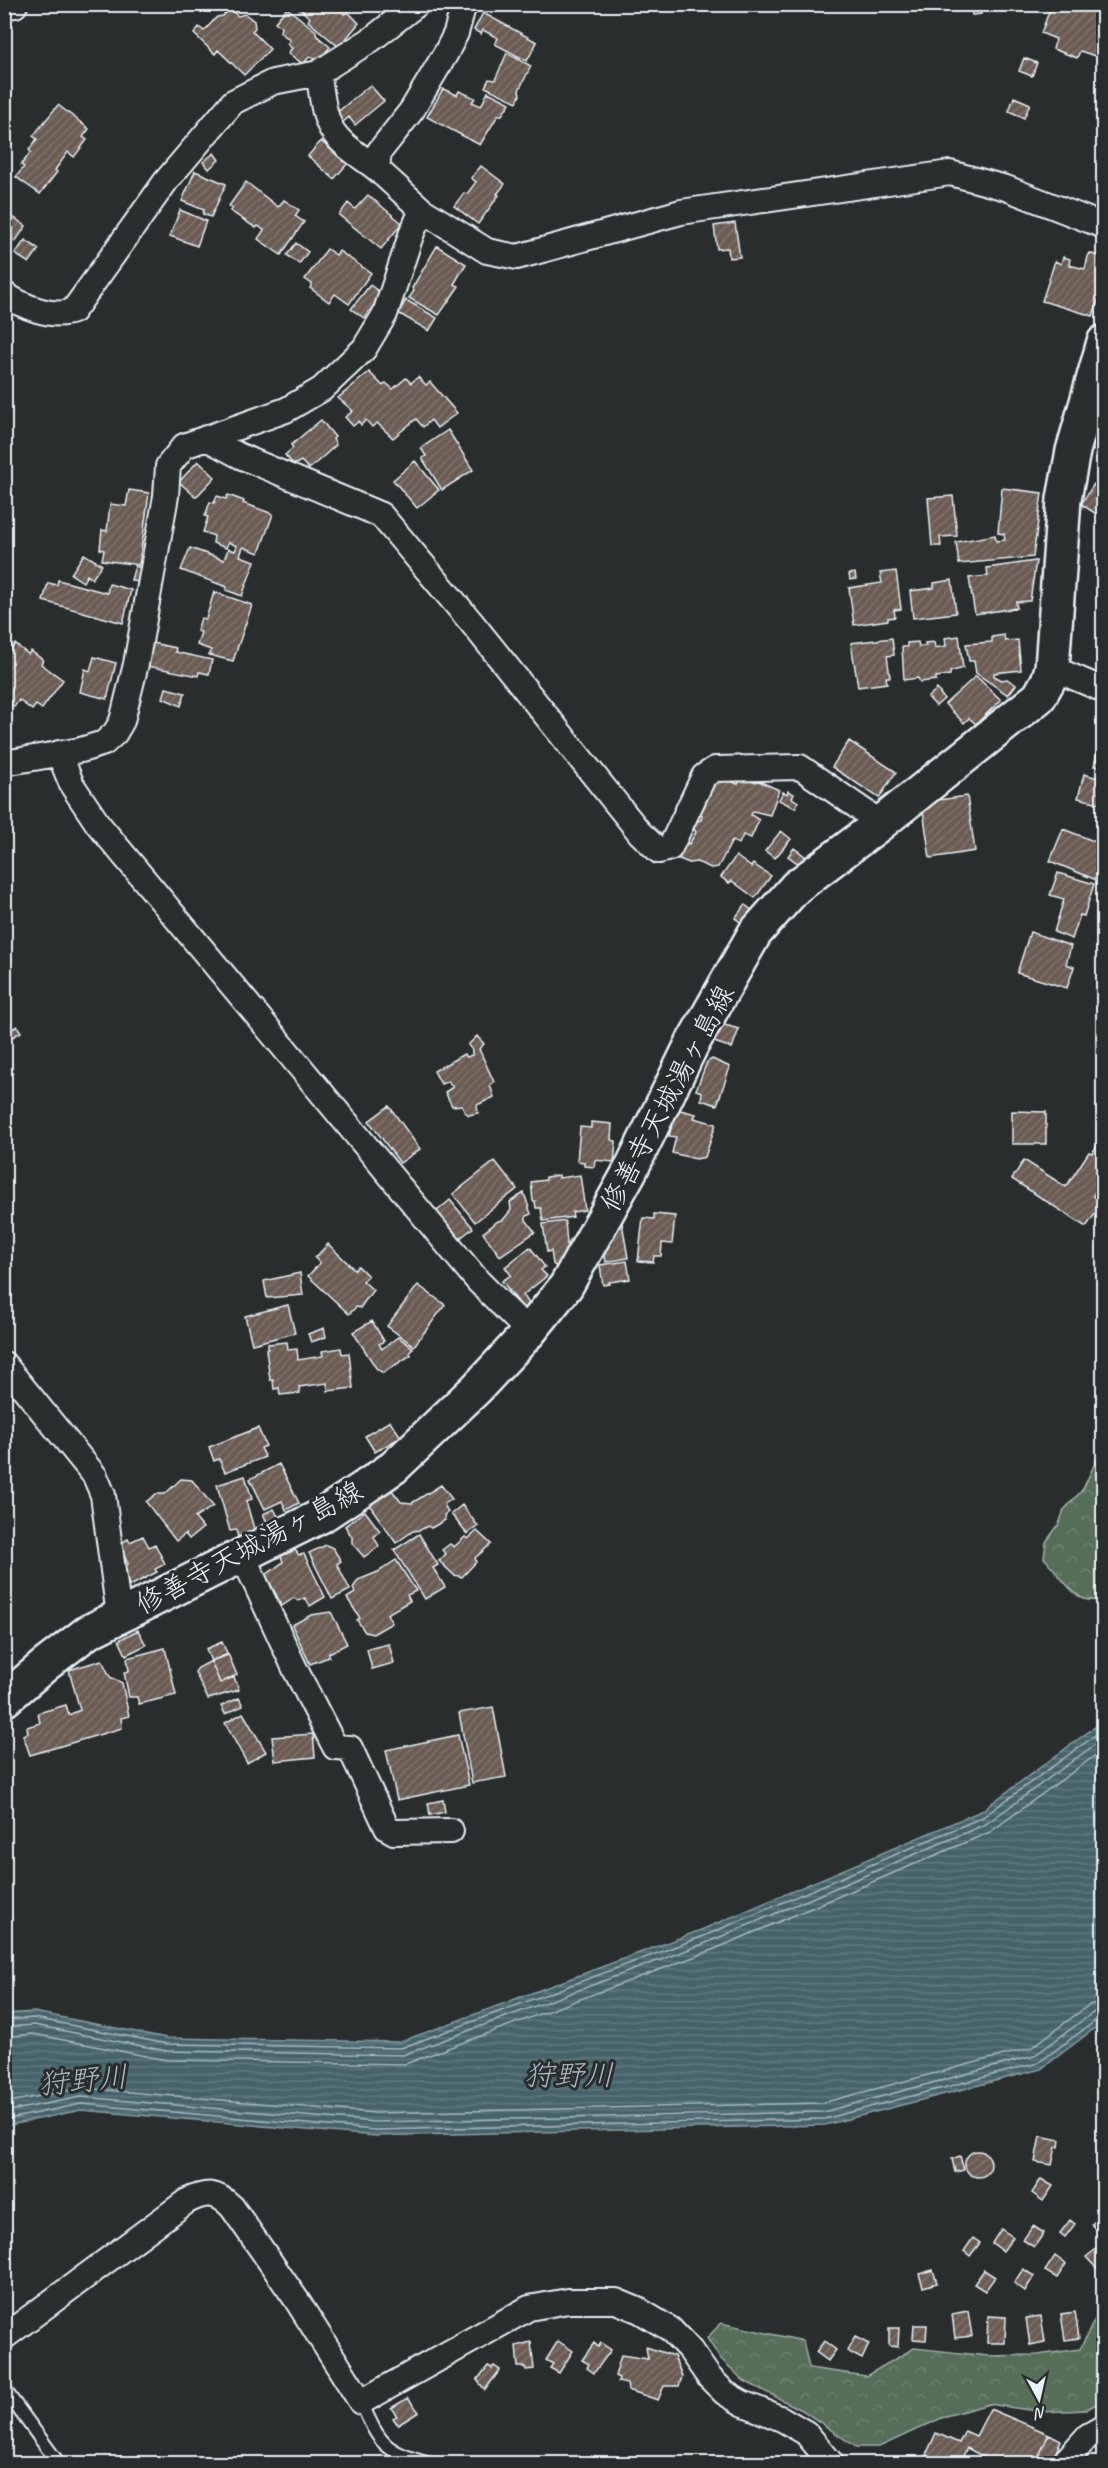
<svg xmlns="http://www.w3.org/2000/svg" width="1108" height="2468" font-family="Caveat,'Klee One',sans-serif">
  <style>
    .forest { fill: url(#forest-crowns); stroke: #9fafa8; stroke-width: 1.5 }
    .water { fill: url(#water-rules); stroke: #879ca3; stroke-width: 1.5 }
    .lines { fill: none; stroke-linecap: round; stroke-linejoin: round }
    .shore { stroke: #a8b8c0; stroke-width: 1.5 }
    .building { fill: url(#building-hatch); stroke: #e8f1f8; stroke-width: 1.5 }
    .lane-casing { stroke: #e8f1f8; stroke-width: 16 }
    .street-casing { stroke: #e8f1f8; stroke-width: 28 }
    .secondary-casing { stroke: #e8f1f8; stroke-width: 38 }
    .lane { stroke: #2a2d2e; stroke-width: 12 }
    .street { stroke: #2a2d2e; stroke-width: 24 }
    .secondary { stroke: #2a2d2e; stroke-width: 33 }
    .labels { text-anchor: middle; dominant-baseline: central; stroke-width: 6; stroke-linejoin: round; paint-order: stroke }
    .street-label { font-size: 28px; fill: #e8f1f8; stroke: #2a2d2e }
    .water-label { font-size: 30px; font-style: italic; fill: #a8b8c0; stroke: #2a2d2e }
  </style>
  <defs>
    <pattern id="forest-crowns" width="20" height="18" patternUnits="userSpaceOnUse" patternTransform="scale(1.5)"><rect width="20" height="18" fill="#566d59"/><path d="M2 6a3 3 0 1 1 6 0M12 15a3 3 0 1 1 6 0" fill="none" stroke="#6e8272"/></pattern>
    <pattern id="water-rules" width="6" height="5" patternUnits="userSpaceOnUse" patternTransform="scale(1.5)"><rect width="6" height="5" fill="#47636b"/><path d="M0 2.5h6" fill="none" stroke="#627a81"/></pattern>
    <pattern id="building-hatch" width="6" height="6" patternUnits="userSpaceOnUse" patternTransform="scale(1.5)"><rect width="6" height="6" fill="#6b5b52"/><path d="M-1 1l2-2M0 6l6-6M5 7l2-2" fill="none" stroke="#80736c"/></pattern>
  </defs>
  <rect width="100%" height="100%" fill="#2a2d2e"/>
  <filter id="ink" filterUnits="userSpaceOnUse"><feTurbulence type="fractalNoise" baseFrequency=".0167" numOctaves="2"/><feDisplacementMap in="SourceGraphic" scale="12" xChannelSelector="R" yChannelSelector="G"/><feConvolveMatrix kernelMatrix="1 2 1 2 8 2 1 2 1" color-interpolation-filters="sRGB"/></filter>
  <g filter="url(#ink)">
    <path class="forest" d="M1103,1455v145c-5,0 -14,1 -19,-1 -14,-6 -28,-29 -40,-41l2,-16 13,-18 5,-14 19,-21 13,-28z
      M1103,2312v88l-17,10 -44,2 -53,-8 -43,12 -67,31h-23l-54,-37 -58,-29 -25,-24 -12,-19 14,-15 82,18 6,27 57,8 48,-28 74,8 50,-1 42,-6 17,-34z"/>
    <path class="water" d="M1103,1721v301l-62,47 -216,56 -450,11 -294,-26 -76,16v-112l29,-2 133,26 233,4 301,-112 280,-119z"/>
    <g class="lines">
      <path class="shore" d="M4,2020l30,-2 133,26 234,4 303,-112 279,-119 121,-88
        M4,2027l30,-2 133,26 236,4 303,-112 280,-119 118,-86
        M4,2037l29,-3 133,26 239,4 305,-113 280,-119 114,-83
        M4,2103l78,-15 293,25 447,-10 209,-55 58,-43 15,-4
        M4,2112l77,-15 294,25 448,-10 211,-56 60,-44 10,-2
        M4,2120l77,-16 294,26 449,-11 214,-56 60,-44 6,-1"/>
    </g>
    <path class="building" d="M294,4h51l-5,6 4,4 4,-2 11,11 -20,24 -31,-26 2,-3z
      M398,4l-13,11 -6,-7 3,-4z
      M1052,4h52v50l-7,-3 -2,5 -15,-5 -3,7 -24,-9 3,-10 -15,-6z
      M287,8l29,23v4l14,12 -12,14 -8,-5 -7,8 -15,-11 4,-5 -5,-4 3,-4 -10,-8 1,-5 -6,-5z
      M980,8l1,6 -9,1 -1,-6z
      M229,9l9,7 7,-2 9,7 1,7 -3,3 18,18 -26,26 -26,-25 -3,4 -21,-20 5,-7 5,4 13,-14 6,-1z
      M483,13l54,29 -10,19 -32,-17 3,-6 -15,-8 -2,4 -7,-4z
      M507,53l24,13 -12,24 1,5 -3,7 -32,-15 4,-8 6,1z
      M1024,58l13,5 -5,13 -13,-5z
      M370,85l14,16 -29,24 -6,-8 -7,6 -8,-8z
      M443,89l14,6 2,-4 16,7 -3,4 9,4 7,-14 22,11 -8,12h-4l-18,30 -53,-28z
      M1014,97l16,7 -6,14 -15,-7z
      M58,105l31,24 -6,8 4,3 -13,17 -6,-5 -13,18 2,2 -17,22 -24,-17 8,-10 -3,-2 10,-13 -2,-2 8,-11 -4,-3z
      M321,141l26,23 -13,15 -26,-23z
      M214,153l5,7 -10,9 -6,-7z
      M481,166l24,18 -8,10 2,1 -21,29 -24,-18 10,-13 3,1 9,-12 -5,-4z
      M195,171l31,13 -15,33 -8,-3 1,-4 -22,-9z
      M246,182l32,25 6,-7 15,10 -4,6 9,6 -23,33 -23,-16 6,-9 -6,-4 -2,2 -26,-17 3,-3 -4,-2z
      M368,195l34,28 -21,26 -42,-34 9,-12 7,6z
      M180,210l26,11 -9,25 -27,-10z
      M7,213l19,13 -11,16 -11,-8v-17z
      M735,223l5,34 -11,1 -1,-10 -11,1 -3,-23z
      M25,240l14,9 -10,14 -14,-9z
      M296,243l12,9 -9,12 -12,-9z
      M437,246l29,18 -12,20 5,2 -20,29 -30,-17 5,-7 -2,-3z
      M327,249l9,6 3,-4 32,22 -22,31 -14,-10 -6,8 -19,-14 2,-4 -7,-5z
      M1089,253l15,5v25l-11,33 -51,-15 13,-40 6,3 2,-7 7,2 -1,6 16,4z
      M370,285l12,9 -18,24 -13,-9z
      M406,300l31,18 -8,13 -31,-18z
      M369,372l14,14 3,-3 7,6 13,-11 5,5 7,-6 8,8 4,-3 27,31 -20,15 -6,-8 -8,7 -7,-8 -23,19 -16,-15 -5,4 -6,-7 -5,5 -2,-4 -6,5 -8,-9 8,-6 -15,-13z
      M321,420l14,17 -2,2 3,6 -27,24 -8,-8 -7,4 -9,-10 8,-7 -2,-3z
      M1094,425l10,1v26l-14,-2z
      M448,430l25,40 -31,20 -20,-32 4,-2 -5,-8z
      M198,461l17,16 -19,20 -17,-15z
      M415,461l24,29 -22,18 -24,-28z
      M1094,484l10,7v28l-23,-15z
      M1002,488l40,5 -9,64 -74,7 -3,-22 39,-7 1,6 9,-1 -1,-6 -6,-1z
      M129,490l20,3 -10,72 -37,-5 2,-10 -4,-1 2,-19 5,1 3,-27 16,2z
      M228,495l16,6 -1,2 30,11 -14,39 -16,-6 -3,9 15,5 -13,35 -16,-6 1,-3 -46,-17 9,-22 34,12 4,-11 7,2 2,-5 -9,-4 -2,6 -13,-5 1,-7 -11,-4 5,-15 -3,-1 5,-14 4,1 3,-7 9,3z
      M953,496l4,40 -17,1 1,9h-9l-4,-48z
      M84,554l18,11 -10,14 -5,-4 -4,7 -12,-8z
      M1036,561l-6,40 -14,1 1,6 -42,6 -6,-36 19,-2 -1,-8z
      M135,566l10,3 -5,14 -9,-3z
      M896,571l5,38 -7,1 1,7 -7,1v2l-34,5 -5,-37 33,-5 -2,-10z
      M855,573l1,6 -6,1 -1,-6z
      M58,580l49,13 2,-9 22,6 -8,33 -80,-22 5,-18 9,2z
      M952,580l4,33 -43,5 -3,-27 24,-3v-5z
      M214,592l38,13 -19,56 -24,-6 2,-5 -14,-5 4,-13 -4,-1 4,-13 5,1z
      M1004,635l1,6 13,-1 3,30 -27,3v3l8,4 5,-1 9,6 -8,10 -32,-22 -2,-12h-5l-3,-17 26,-2v-5z
      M959,636l4,32 -13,4v3l-14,2v3l-16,2 -2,-4 -14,2 -2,-33h5v-4l11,-1 1,5 7,-1 -1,-3 9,-1 1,6 11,-2 -1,-8z
      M892,638l2,17 -7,1 3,21h-4l1,6 -29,4 -7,-44z
      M152,643l24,5 -1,4 37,8 -3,14 -10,-2 -1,4 -51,-10z
      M15,644l13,10 3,-3 12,9 -2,4 22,16 -21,29 -6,-4 -4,5 -13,-10 -5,7 -10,-8v-41z
      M94,657l22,6 -9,36 -27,-7 5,-23 5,2z
      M976,676l25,24 -25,24 -7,-6 -5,5 -19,-19z
      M166,688l19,5 -4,13 -18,-8z
      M937,689l7,10 -8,7 -8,-9z
      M849,741l47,31 -17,26 -47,-31z
      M1098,749l6,1v54l-26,-6 6,-24 14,4 3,-11 -7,-1z
      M741,779l13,3v-3l25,11 -9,25 -17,-4 -2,4 8,5 -8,18 -8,-3 -4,9 -7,-3 -14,26 -7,1 -14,-6 -8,1 -12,-5 7,-16 5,2 7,-12 -3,-4 2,-7 6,-1 1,-5 -3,-3 4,-12 6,-3 4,-15 14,-2 11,4z
      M4,787h2l3,14 -5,1z
      M788,791l6,3 -2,4 6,4 -3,6 -16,-8 4,-8 4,2z
      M967,796l8,55 -45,7 -7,-48 16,-10z
      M1063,829l41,16v25l-5,11 -49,-20z
      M781,831l10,8 -16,19 -10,-7z
      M794,848l12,9 -6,8 -12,-9z
      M736,856l15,11 2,-3 18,12 -16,22 -23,-17 -3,2 -8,-6z
      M1058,873l36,11 -10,32 -4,-1 -8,24 -18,-7 10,-33 -14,-4z
      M745,905l8,6 -10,13 -8,-6z
      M1030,932l41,14 -5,18 8,3 -7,21 -50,-15z
      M721,1024l18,5 -7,19 -18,-6z
      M17,1026l4,6 -17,10v-8z
      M477,1036l7,8 -5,5 15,33 -4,3 4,12 -17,8 1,8 -9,2 -4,-3 -3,-7 -10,1 -7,-14 8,-5 -5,-6 -7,3 -7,-13 30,-17 3,3 5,-2v-5l-4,-5z
      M712,1059l18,8 -13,38 -16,-5 1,-8 -6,-2 11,-28z
      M389,1106l31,43 -20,14 -31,-42z
      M676,1109l20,5 -2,4 22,6 -11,33 -9,2 -24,-6 4,-16 -7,-1z
      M1012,1111l34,1v32h-34z
      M591,1122l21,2 -1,16 5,1 -2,21 -19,-2 -1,7 -10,-1v-4l-7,-1 3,-34 11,1z
      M1104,1136v57l-7,-4 -4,7 10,6 -17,25 -74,-48 12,-19 42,27 23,-35 3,1z
      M495,1161l22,28 -42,33 -22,-28z
      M559,1175v3l21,-3 5,35 -13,2 1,5 -30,4 -2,-13h-5l-1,-7h-2l-2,-19 15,-2v-3z
      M524,1193l7,21 -5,2v4l9,12 -35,24 -17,-23 15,-12 5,-1 8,-10 -1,-8z
      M450,1200l23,28 -14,11 -23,-27z
      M654,1214l21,2 -3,28 -10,-1 -1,13h-7l-1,6 -15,-1 5,-43 11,1z
      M565,1221l3,35 -2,4 -6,1 1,7h-3l-5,-4 -2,-13 -4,1 -4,-28z
      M622,1223l6,35 -22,4 -4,-19 9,-2 1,-17z
      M328,1244l27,26 3,-4 10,10 -5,5 10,9 -13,18 -4,-1 -7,7 -41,-38 12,-13 -5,-5z
      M530,1247l15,20 -4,3 6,6 -24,19 8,11 -6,5 -23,-30 9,-6 -6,-8z
      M627,1261l3,18 -21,3 1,2 -7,1 -3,-20z
      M300,1273l3,22 -36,3 -3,-17z
      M418,1285l27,20 -31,41 -27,-20z
      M288,1305l7,28 -43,11 -7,-28z
      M372,1321l12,20 -5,3 3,5 16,-12 15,11 -3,4 1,3 -28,18 -7,-5 -23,-36z
      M324,1328l2,9 -15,5 -3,-8z
      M287,1342l1,8 9,-1 1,11 25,-4 -1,-5 19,-3 1,6 7,-1 4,35 -25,3 -1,-8 -28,4 1,6 -20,2 -1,-7 -5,1 -1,-9h-3l-4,-31h2v-5z
      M390,1421l11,16 -26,15 -10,-16z
      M258,1428l8,18 -5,2 4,9 -40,15 -6,-13 -5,2 -5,-14z
      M279,1464l20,39 -13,7 -4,-9 -17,8 -15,-30z
      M245,1476l7,23 -6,2 9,31 -17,5 -2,-7 -6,1 -13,-46z
      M181,1479l11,1 21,26 -18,12 8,10 -14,11 -4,-5 -9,7 -30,-39 10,-8h9z
      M441,1485l11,14 -8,5 4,8 -4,3 1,5 -14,8 -3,-2 -8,4 -7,1 -17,12 -28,-40 23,-14 10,13 11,1z
      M462,1505l16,21 -11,8 -16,-20z
      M274,1509l6,11 -11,6 -6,-12z
      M365,1511l15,20 -6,6 5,9 -15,11 -12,-14v-6l-7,-11z
      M477,1531l14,13 -16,14 1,4 -14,15 -8,-2 -15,-14 7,-7 -4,-4 8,-6 4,3 11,-10 3,2z
      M419,1534l19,31 -5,3 12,19 -20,12 -31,-49z
      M143,1536l6,11 6,-3 10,20 -10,5 2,3 -27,14 -9,-18 7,-4 -9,-20 9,-5 2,3z
      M326,1545l7,3 8,13 -4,3 13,26 -18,9 -23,-46z
      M295,1550l4,5 5,-1 21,43 -15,9 -5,-8 -7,3 -4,-3 -12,8 -16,-31 17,-13 -2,-6z
      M396,1560l20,31 -9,4 3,6 -23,13 5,9 -19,11 -8,-2 -8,-12 3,-2 -13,-20 8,-5 -2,-5 5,-8 20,-8z
      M331,1612l16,32 -18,9v4l-19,7 -18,-39 19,-10z
      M138,1630l8,15 -20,10 -7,-15z
      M222,1642l6,13 -17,6 -5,-12z
      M389,1644l5,19 -22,6 -5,-20z
      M165,1648l11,47 -37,9 -2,-7h-8l-5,-25 5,-1 -2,-13z
      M228,1654l9,21 -17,8 -9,-22z
      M102,1660l8,17 12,6 7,33 -8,2 1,10 -92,27 -7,-20 5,-2 -1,-6 13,-4 -2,-10 28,-8 3,10 11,-5 -11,-40z
      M211,1661l9,22 14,-6 5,13 -31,9 -13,-27 3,-4z
      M239,1698l4,8 -18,8 -4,-8z
      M493,1707l13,70 -34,6 -13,-70z
      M243,1713l23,39 -19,11 -22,-40z
      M313,1734l2,23 -40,4 -3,-24z
      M458,1735l11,50 -72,15 -11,-50z
      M443,1800l2,12 -15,3 -2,-12z
      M1040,2136l20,4 -1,7h-3l-4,18 -17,-3z
      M965 2164a13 13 0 1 1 26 0a13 13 0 1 1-26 0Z
      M960,2156l4,14 -9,2 -3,-13z
      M1041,2179l12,7 -10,15 -11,-8z
      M1104,2213v25l-12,-14z
      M1070,2220l5,4 -10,13 -5,-4z
      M1033,2226l11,7 -10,14 -11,-7z
      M1001,2229l12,8 -10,14 -11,-8z
      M973,2238l7,5 -10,13 -6,-5z
      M1104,2243v26l-4,3 -14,-15z
      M1055,2256l11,8 -9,14 -12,-7z
      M1023,2269l11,7 -9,15 -11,-8z
      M933,2270l4,13 -14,4 -4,-13z
      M984,2270l11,7 -10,14 -11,-7z
      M968,2311l4,25 -17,2 -3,-24z
      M1075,2312l4,26 -14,2 -4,-26z
      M988,2316l18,1 -1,26h-18z
      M1041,2316l4,26 -15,3 -4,-27z
      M914,2325h13l-1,15 -13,-1z
      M889,2328h10l-1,19 -9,-1z
      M855,2337l14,7 -7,15 -15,-8z
      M558,2341l15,10 -14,22 -9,-5 3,-4 -7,-4z
      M824,2341l12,9 -8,11 -12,-9z
      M531,2342l3,27 -8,1v-3h-8l-2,-21z
      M594,2343l4,4 3,-4 10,7 -17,23 -7,-5 2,-4 -7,-4z
      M646,2347l28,9 8,21 -3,9h-15l-6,14 -30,-10 -1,-6 -9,-2 1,-4 -4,-2 6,-21 27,4z
      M488,2366l4,2 2,-2 6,4 -15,20 -8,-10z
      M408,2398l11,14 -21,13 -5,-7 4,-2 -6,-8z
      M990,2409l59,25 -14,30h-38l-30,-16 -8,16h-37l14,-31 23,10 6,-12 11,5z
      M1049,2434l12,6 -8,19 -9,-3 -4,8h-5z"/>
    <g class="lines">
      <defs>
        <path id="lane" d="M4,2389l55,75
          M361,2402c19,42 22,49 69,62"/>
        <path id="street" d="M464,4l-8,29 -10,20 -34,57 -33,42 -2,17 45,41 65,41 30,6 164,-45 269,-39 56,15 98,38
          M4,6l11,-1
          M377,169c-15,-12 -37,-24 -46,-41 -9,-16 -9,-37 -13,-55l54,-34 45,-35
          M4,294c18,12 48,25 69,17l93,-130 67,-79 40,-20 46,-9
          M206,438l34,18 141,59 91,108 168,210 19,18 11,-3 34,-72 11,-7 85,-2 81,56
          M1052,668l52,22
          M59,753l13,32 26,39 380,457 51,51
          M4,763l77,-13 23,-7 11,-10 7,-12 14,-57 30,-168 2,-30 16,-20 102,-36 36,-21 42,-40 21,-35 26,-79 11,-25
          M4,1364l91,112 8,19 16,121
          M242,1554l53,115 40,78 15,1 37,80 7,4 57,-1
          M4,2337l183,-136c19,-9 29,-10 45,6l64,92 65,103 168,-94 39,-7h48l24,10 30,18 20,21 19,27 16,16 17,10 40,16 24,14 26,31
          M1063,2464l25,-28 16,-9"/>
        <path id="secondary" d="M4,1700l41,-35 43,-33 233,-116 41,-27 32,-22 82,-78 53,-57 37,-46 64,-115 62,-127 63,-111 41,-46 85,-64 158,-126 9,-16 4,-13 12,-169 9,-48 31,-109"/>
      </defs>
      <use href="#lane" class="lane-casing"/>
      <use href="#street" class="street-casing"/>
      <use href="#secondary" class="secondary-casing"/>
      <use href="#lane" class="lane"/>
      <use href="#street" class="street"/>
      <use href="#secondary" class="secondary"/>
    </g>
  </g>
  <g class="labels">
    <g class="street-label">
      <text transform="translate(667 1098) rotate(-62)">修善寺天城湯ヶ島線</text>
      <text transform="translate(249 1547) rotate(-28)">修善寺天城湯ヶ島線</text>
    </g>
    <g class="water-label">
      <text x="569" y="2075">狩野川</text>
      <text transform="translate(83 2080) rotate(-5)">狩野川</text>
    </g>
  </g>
  <rect width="1108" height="2468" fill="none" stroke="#2a2d2e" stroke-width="24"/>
  <rect x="12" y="12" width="1084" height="2444" fill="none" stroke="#e8f1f8" stroke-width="2" filter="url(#ink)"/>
  <g transform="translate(1039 2399) rotate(172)" stroke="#2a2d2e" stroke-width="4.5" paint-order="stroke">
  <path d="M0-4.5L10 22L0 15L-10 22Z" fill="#e8f1f8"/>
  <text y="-9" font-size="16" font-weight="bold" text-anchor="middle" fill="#e8f1f8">N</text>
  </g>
</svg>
